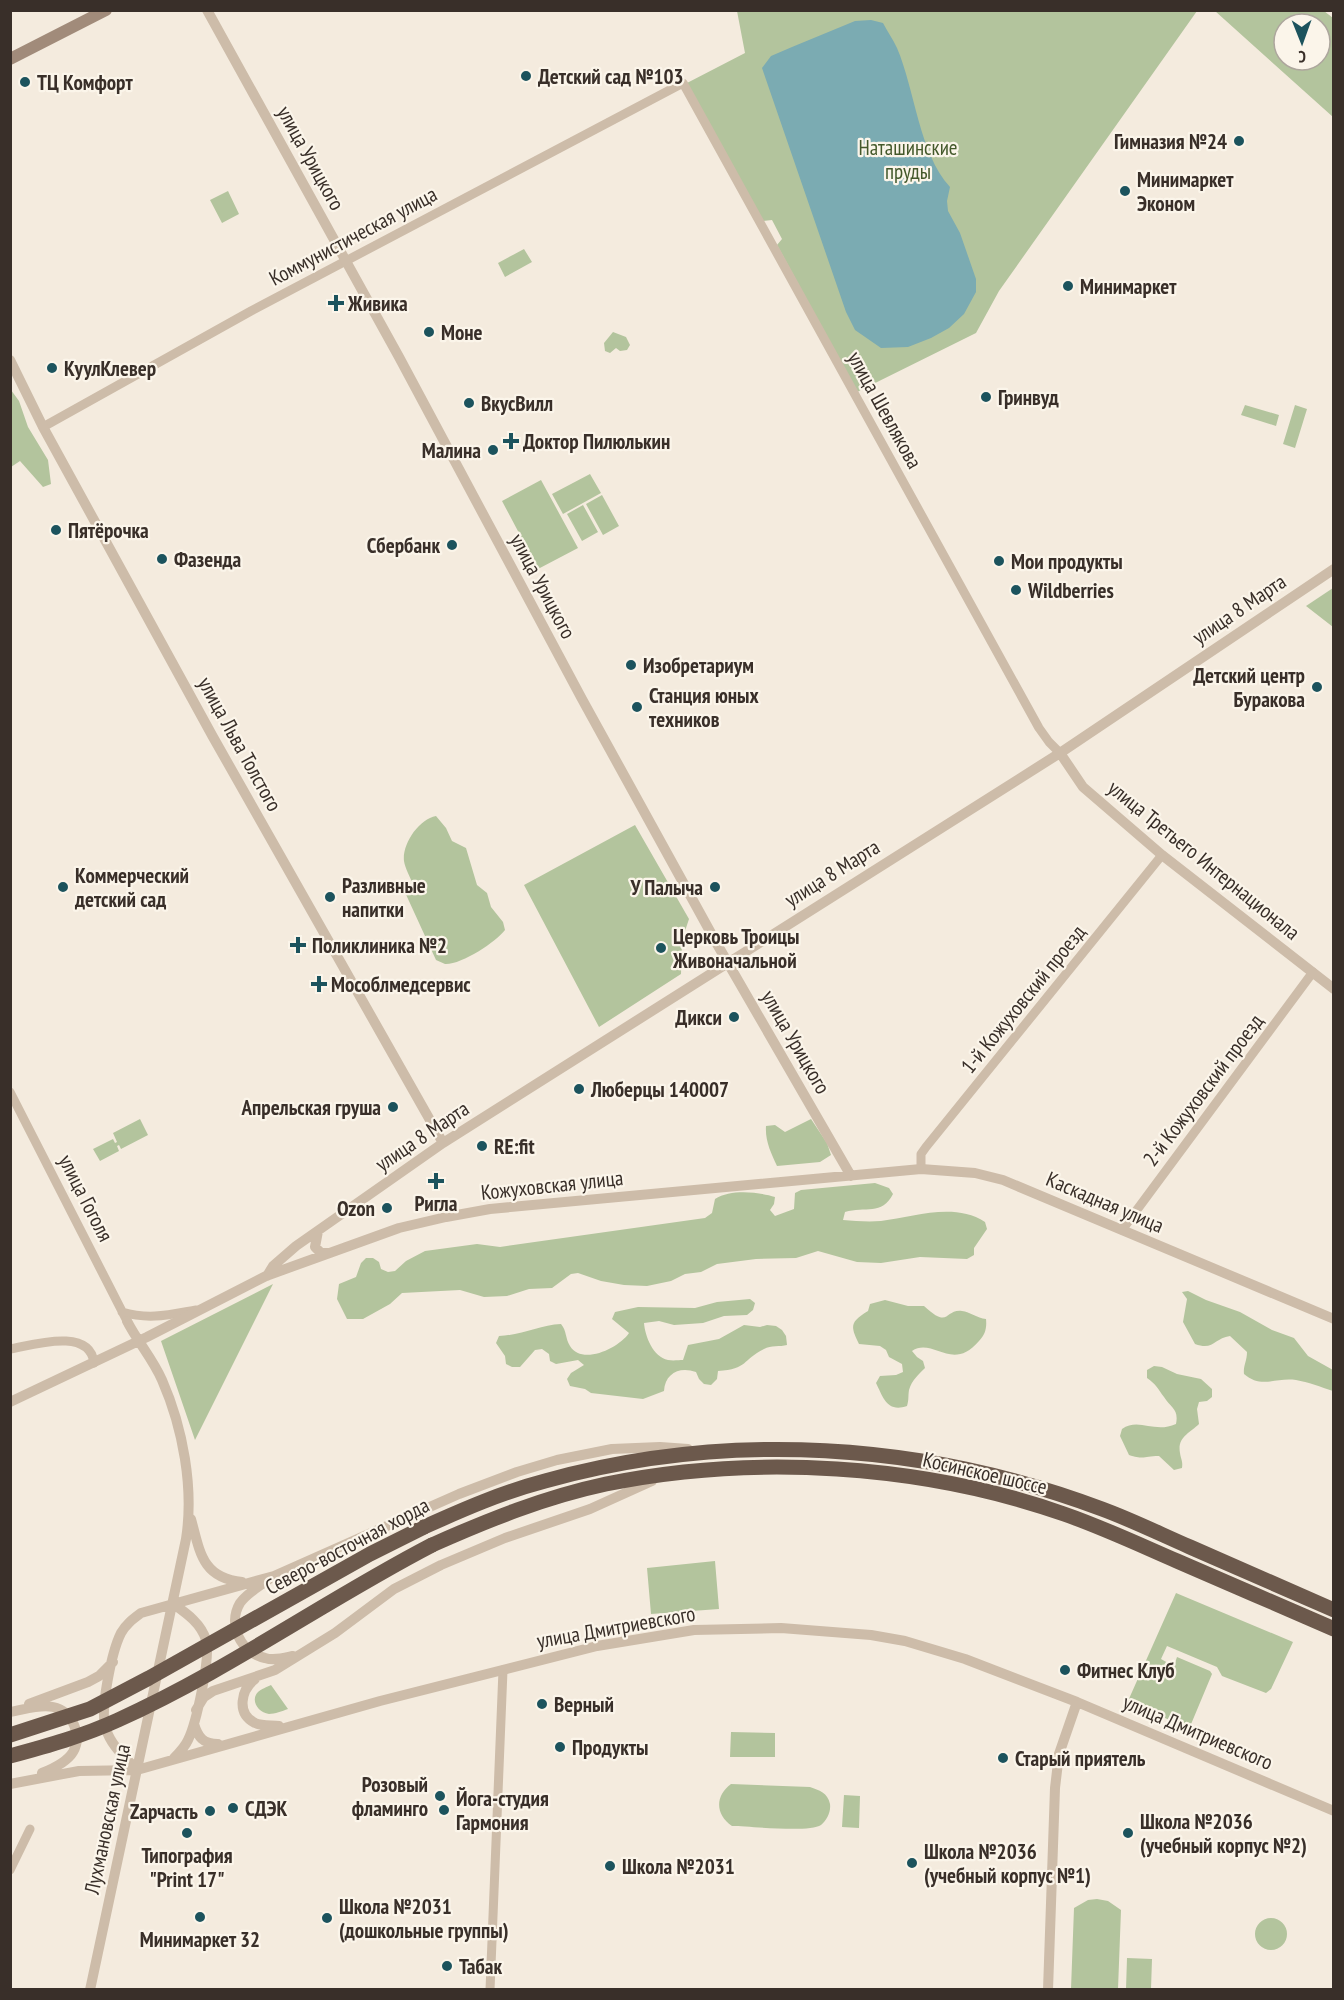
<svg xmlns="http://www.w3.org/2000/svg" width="1344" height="2000" font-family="'PT Sans Narrow',sans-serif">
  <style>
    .green { fill: #b3c49d; fill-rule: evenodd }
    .water { fill: #7babb2 }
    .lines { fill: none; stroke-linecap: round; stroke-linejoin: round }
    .minor { stroke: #cdbca9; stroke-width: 9 }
    .tertiary { stroke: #cdbca9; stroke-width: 10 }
    .secondary { stroke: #a18b7a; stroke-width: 12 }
    .trunk { stroke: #6c594c; stroke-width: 15 }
    .trunk-bridge { stroke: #6c594c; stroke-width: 15 }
    .poi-dot { fill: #1c535d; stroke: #fbf5ea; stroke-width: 2 }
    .labels { text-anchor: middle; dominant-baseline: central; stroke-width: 4.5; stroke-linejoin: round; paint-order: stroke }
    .poi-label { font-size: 21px; font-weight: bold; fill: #392f29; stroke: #fbf5ea; text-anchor: start }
    .park-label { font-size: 21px; fill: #44592b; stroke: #fbf5ea }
    .street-label { font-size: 21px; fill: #392f29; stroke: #fbf5ea }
  </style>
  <rect width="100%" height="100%" fill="#f4ebde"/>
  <path class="green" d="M737,11h460l-198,280 -23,42 -119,59 -80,-147 5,-6 -10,-19 -9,1 -76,-138 58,-30z
    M1215,11h109l9,7v99zM1284,24h36v36h-36z
    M228,191l11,23 -17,9 -12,-23z
    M524,249l8,13 -27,15 -7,-14z
    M613,332l13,5 4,8 -3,5 -7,1 -4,-3 -6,5 -5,-2 -1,-8z
    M11,390l8,11 9,26 20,33 3,24 -8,3 -23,-26 -9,6z
    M1245,405l34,10 -3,11 -35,-11z
    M1295,405l12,4 -12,39 -12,-4z
    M590,474l11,19 -38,21 -11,-20z
    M541,480l37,68 -40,21 -36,-68z
    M602,495l17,31 -16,9 -17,-31z
    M583,505l15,27 -16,9 -15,-27z
    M1333,588v39l-27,-21z
    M436,816l10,12 6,13 14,7 11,37 10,8 4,14 12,15 2,8c-9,12 -44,35 -60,34 -3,-1 -6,-3 -9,-4l-33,-72 10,-4c-3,-7 -8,-16 -9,-23 -2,-17 15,-42 32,-45z
    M635,825l54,94 -7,21 -1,34 -82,53 -75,-142z
    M140,1119l8,16 -27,14 -2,-4 -2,1 2,5 -19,10 -7,-12 20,-10 2,4 2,-1 -4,-9z
    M811,1119l16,24 4,12 -11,7 -43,4c-6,-13 -12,-25 -11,-40l9,-1 10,7z
    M875,1183l14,5 4,6c-11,22 -28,12 -48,18l-2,8c12,1 25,2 38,1 33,-4 73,-19 104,1l2,7 -13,19v7l-7,4 -47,-2 -39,6 -24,-1 -39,-11 -22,7 -40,1 -39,5 -16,8 -16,2 -14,7 -24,5 -23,-1 -23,-4 -23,-8 -7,1 -19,14 -23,1 -22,7 -23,1 -24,-7 -58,3 -12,11 -27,15h-16l-10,-20 2,-15 17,-7 5,-14 5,-5h7l6,4 2,7 7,3 7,-1 11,-10 19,-10 52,-7 23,3 205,-29 7,-5 3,-14c16,-10 43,-7 60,-2l-1,7 -4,6 5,6 19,-7 1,-16 6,-3z
    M273,1284l-78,156 -34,-99z
    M1188,1291l18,9 34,12 32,18 22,8 14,18 25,14v21c-12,-4 -25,-9 -37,-11 -20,-3 -35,9 -52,-6 -1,-8 3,-13 3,-22l-17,-16c-16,2 -16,15 -35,8l-12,-22 4,-23 -5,-7z
    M750,1299l5,4 -2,7 -6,5 -23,1 -21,7 -29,2 -15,-4 -15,2c1,13 9,34 24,37 5,1 11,0 15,0l5,-15 31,-6 25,-14 16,2 7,-2 9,1 6,4 4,6 1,9c-7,2 -16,0 -23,4 -22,11 -16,20 -46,22l-1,8 -6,6 -7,-1 -5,-5 -3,-7c-16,-6 -31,1 -32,19l-21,8 -52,-6 -6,-4 -15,-3 -3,-7 4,-6 13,-8 -6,-5 -22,4 -6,-3 -1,-7 -7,-5 -7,1 -15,17h-8l-6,-3 -1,-8 -9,-13 3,-7c23,-1 41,-11 62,-12 6,7 4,14 9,22 12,20 49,2 59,-13l-17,-14 3,-7 23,-5 57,1 22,-6z
    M885,1300l23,6h16c26,24 20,3 38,5 8,1 15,7 24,8 1,9 -1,16 -7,22 -27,32 -46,-4 -67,10l5,6 6,4 2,7c-7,7 -13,12 -16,22 -1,6 0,10 -2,16 -20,7 -24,-9 -31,-23l4,-7 16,-1 7,-3 -1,-8 -13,-7 -3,-7 -6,-4 -21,-2c-9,-18 -9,-22 9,-33l2,-7z
    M1154,1366l8,1 15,7 24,5 11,10v8l-5,4 -8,1 -2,7 2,15c-9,9 -22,13 -19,29 1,7 3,8 2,15l-8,2 -15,-14c-15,0 -14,4 -30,-1l-9,-19 2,-7c17,-12 32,5 54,-5 3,-15 -5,-16 -12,-27 -6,-8 -8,-13 -17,-19v-8z
    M715,1561l4,48 -68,5 -4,-46z
    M1176,1593l117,49 -22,47 -5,4 -44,-17 -5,-9 -50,-21 -6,13 7,4 -1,4 6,2 4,-12 33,14 2,3 -23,55 -61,-28z
    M271,1685l17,24c-6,2 -13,5 -19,5 -11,-1 -19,-14 -11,-22 3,-3 9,-5 13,-7z
    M731,1732l44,1v24h-45z
    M731,1784l79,3c9,3 18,6 20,17 1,8 -3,16 -9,21 -12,8 -72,1 -89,1 -17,-12 -17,-30 -1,-42z
    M844,1795l16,1 -1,32 -17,-1z
    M1097,1899l11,2 13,9 -3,79h-47l3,-81 14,-8z
    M1255 1934a16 16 0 1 1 32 0a16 16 0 1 1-32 0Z
    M1127,1958l25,1 -1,30h-25z"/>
  <path class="water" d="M871,20l12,3c4,8 10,16 14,25 18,42 22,105 53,139l-3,14 1,10 12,22 16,46v13l-12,22 -15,14 -18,10 -23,9 -27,1 -26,-18 -9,-18 -84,-244 9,-12 21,-9 63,-26z"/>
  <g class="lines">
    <path class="minor" d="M43,427l208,-116 432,-228 356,645 10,14 11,11
      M10,1092l117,229
      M921,1169v-15l5,-7 236,-292
      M1122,1230l191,-258
      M122,1312c27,8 46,3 74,-2
      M10,1349c23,-4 80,-22 84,14
      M10,1870l20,-41
      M490,1990l13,-320"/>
    <path class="tertiary" d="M207,10l192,347 183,342 135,245 134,232
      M10,360l33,67 170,310 230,406
      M1060,753l23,34 79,68 172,134
      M318,1231l-3,16 6,6h8
      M267,1276l6,-10 23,-20 147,-103 617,-390 274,-184
      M10,1402l137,-65 119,-61 133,-48 47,-11 44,-8 431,-40 54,4 28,7 331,139
      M191,1519c9,33 11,59 51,63
      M269,1579c-9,7 -22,14 -29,24 -13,22 1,50 25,55 9,3 19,0 28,-2
      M172,1603c14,10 29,20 34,37 5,17 -10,84 -18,100 -3,7 -9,13 -14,18
      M255,1679c-14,11 -19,34 0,44 7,3 16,2 24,3
      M29,1704l59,-22 11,-6 14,-14
      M196,1710l8,-13 9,-6 62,-21 60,-37 59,-44 47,-24 64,-27 85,-29 62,-28
      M10,1712c13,-2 30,-8 43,-5 19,4 30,28 20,45 -6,10 -21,17 -31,21
      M194,1724c4,13 9,20 24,20
      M137,1770c-11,-12 -26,-24 -31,-41 -7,-18 6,-78 15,-96 5,-9 12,-14 20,-20l133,-37 185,-82 58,-22 40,-12 55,-11 48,-2 28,2
      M10,1784l69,-13 58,-1 243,-69 217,-55 97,-16 87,-2 90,7 34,6 60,18 112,43 257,109
      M90,1990l96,-451c8,-51 -3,-111 -24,-159 -9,-21 -25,-39 -35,-59
      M1048,1990l7,-202 4,-34 18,-52"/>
    <path class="secondary" d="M10,59l96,-49"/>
    <path class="trunk" d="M424,1527c40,-18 79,-35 121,-46 183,-51 379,-39 557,28 30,11 58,25 88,38 48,21 96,42 144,63
      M432,1545c56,-25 113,-48 174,-61 147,-30 316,-20 458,30 38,13 76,31 113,47 52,23 105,45 157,68"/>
    <path class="trunk-bridge" d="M10,1735l80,-26 59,-31 221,-124 54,-27
      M10,1756c37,-10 73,-20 108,-36 109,-49 208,-120 314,-175"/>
  </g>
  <g class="poi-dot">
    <circle cx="526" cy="76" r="6"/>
    <circle cx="25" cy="82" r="6"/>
    <circle cx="1239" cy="141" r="6"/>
    <circle cx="1125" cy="191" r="6"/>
    <circle cx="1068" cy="286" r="6"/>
    <path d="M333 294h6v6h6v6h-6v6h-6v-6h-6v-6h6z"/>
    <circle cx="429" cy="332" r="6"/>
    <circle cx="52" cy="368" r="6"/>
    <circle cx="986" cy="397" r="6"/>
    <circle cx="469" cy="403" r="6"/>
    <path d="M508 432h6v6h6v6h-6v6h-6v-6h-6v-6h6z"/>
    <circle cx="493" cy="450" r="6"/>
    <circle cx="56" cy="530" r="6"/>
    <circle cx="452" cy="545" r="6"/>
    <circle cx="162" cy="559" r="6"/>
    <circle cx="999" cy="561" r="6"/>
    <circle cx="1016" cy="590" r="6"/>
    <circle cx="631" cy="665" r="6"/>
    <circle cx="1317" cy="687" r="6"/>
    <circle cx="637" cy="707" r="6"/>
    <circle cx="63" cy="887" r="6"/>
    <circle cx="715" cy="887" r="6"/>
    <circle cx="330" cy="897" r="6"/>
    <path d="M295 936h6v6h6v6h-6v6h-6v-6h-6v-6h6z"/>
    <circle cx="661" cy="948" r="6"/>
    <path d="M316 975h6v6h6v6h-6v6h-6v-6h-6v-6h6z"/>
    <circle cx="734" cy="1017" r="6"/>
    <circle cx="579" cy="1089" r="6"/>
    <circle cx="393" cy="1107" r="6"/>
    <circle cx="482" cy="1146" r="6"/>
    <path d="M433 1172h6v6h6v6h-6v6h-6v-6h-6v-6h6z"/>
    <circle cx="387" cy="1208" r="6"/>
    <circle cx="1065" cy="1670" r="6"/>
    <circle cx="542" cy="1704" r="6"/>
    <circle cx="560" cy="1747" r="6"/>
    <circle cx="1003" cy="1758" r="6"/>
    <circle cx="440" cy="1796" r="6"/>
    <circle cx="233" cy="1808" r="6"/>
    <circle cx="444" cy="1810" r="6"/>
    <circle cx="210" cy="1811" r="6"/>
    <circle cx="187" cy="1833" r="6"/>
    <circle cx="1128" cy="1833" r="6"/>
    <circle cx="912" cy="1863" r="6"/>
    <circle cx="610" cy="1866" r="6"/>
    <circle cx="200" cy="1917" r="6"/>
    <circle cx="327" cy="1918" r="6"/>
    <circle cx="447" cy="1966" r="6"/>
  </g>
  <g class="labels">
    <g class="poi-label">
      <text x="538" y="76">Детский сад №103</text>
      <text x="37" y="82">ТЦ Комфорт</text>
      <text x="1227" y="141" text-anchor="end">Гимназия №24</text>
      <text x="1137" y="179">Минимаркет<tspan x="1137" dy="24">Эконом</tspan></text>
      <text x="1080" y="286">Минимаркет</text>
      <text x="348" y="303">Живика</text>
      <text x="441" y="332">Моне</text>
      <text x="64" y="368">КуулКлевер</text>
      <text x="998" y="397">Гринвуд</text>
      <text x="481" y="403">ВкусВилл</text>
      <text x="523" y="441">Доктор Пилюлькин</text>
      <text x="481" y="450" text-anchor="end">Малина</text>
      <text x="68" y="530">Пятёрочка</text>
      <text x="440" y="545" text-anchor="end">Сбербанк</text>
      <text x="174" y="559">Фазенда</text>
      <text x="1011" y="561">Мои продукты</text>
      <text x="1028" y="590">Wildberries</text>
      <text x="643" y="665">Изобретариум</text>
      <text x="1305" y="675" text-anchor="end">Детский центр<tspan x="1305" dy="24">Буракова</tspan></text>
      <text x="649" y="695">Станция юных<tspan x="649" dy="24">техников</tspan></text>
      <text x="75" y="875">Коммерческий<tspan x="75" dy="24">детский сад</tspan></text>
      <text x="342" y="885">Разливные<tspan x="342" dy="24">напитки</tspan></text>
      <text x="703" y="887" text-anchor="end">У Палыча</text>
      <text x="673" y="936">Церковь Троицы<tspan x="673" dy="24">Живоначальной</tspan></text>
      <text x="312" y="945">Поликлиника №2</text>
      <text x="331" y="984">Мособлмедсервис</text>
      <text x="722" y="1017" text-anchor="end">Дикси</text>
      <text x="591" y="1089">Люберцы 140007</text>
      <text x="381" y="1107" text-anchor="end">Апрельская груша</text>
      <text x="494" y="1146">RE:fit</text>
      <text x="436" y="1203" text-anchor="middle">Ригла</text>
      <text x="375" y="1208" text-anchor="end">Ozon</text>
      <text x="1077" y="1670">Фитнес Клуб</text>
      <text x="554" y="1704">Верный</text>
      <text x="572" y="1747">Продукты</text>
      <text x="1015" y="1758">Старый приятель</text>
      <text x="428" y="1784" text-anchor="end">Розовый<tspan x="428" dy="24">фламинго</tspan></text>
      <text x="456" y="1798">Йога-студия<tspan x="456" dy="24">Гармония</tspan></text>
      <text x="245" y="1808">СДЭК</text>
      <text x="198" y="1811" text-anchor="end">Zapчасть</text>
      <text x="1140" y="1821">Школа №2036<tspan x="1140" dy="24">(учебный корпус №2)</tspan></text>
      <text x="924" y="1851">Школа №2036<tspan x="924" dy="24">(учебный корпус №1)</tspan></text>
      <text x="187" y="1855" text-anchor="middle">Типография<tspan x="187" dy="24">"Print 17"</tspan></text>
      <text x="622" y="1866">Школа №2031</text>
      <text x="339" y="1906">Школа №2031<tspan x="339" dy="24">(дошкольные группы)</tspan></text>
      <text x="200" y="1939" text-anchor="middle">Минимаркет 32</text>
      <text x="459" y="1966">Табак</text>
    </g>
    <g class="park-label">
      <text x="908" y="147">Наташинские<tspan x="908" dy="24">пруды</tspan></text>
    </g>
    <g class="street-label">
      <text transform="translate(311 158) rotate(61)">улица Урицкого</text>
      <text transform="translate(353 236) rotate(-28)">Коммунистическая улица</text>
      <text transform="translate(885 410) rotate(61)">улица Шевлякова</text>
      <text transform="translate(543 586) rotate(62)">улица Урицкого</text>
      <text transform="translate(1239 609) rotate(-34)">улица 8 Марта</text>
      <text transform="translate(240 744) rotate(61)">улица Льва Толстого</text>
      <text transform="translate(1204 860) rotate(39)">улица Третьего Интернационала</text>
      <text transform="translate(832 873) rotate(-32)">улица 8 Марта</text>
      <text transform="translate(1023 999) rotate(-51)">1-й Кожуховский проезд</text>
      <text transform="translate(796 1042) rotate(60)">улица Урицкого</text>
      <text transform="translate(1203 1090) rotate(-53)">2-й Кожуховский проезд</text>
      <text transform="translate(422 1136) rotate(-34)">улица 8 Марта</text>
      <text transform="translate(552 1185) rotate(-6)">Кожуховская улица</text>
      <text transform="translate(86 1198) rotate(63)">улица Гоголя</text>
      <text transform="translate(1105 1202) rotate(23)">Каскадная улица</text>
      <text transform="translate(985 1473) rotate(13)">Косинское шоссе</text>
      <text transform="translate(347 1546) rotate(-28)">Северо-восточная хорда</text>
      <text transform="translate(616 1627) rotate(-10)">улица Дмитриевского</text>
      <text transform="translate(1198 1732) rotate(23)">улица Дмитриевского</text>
      <text transform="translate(107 1819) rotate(-78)">Лухмановская улица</text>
    </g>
  </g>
  <rect width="1344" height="2000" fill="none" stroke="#392f29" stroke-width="24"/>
  <g transform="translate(1302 42) rotate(179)"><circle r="28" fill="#fbf5ea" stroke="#ada69d" stroke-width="1.5"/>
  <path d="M0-4.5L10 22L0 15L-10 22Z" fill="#1c535d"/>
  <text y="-9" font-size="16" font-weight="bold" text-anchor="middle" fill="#392f29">С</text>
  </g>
</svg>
